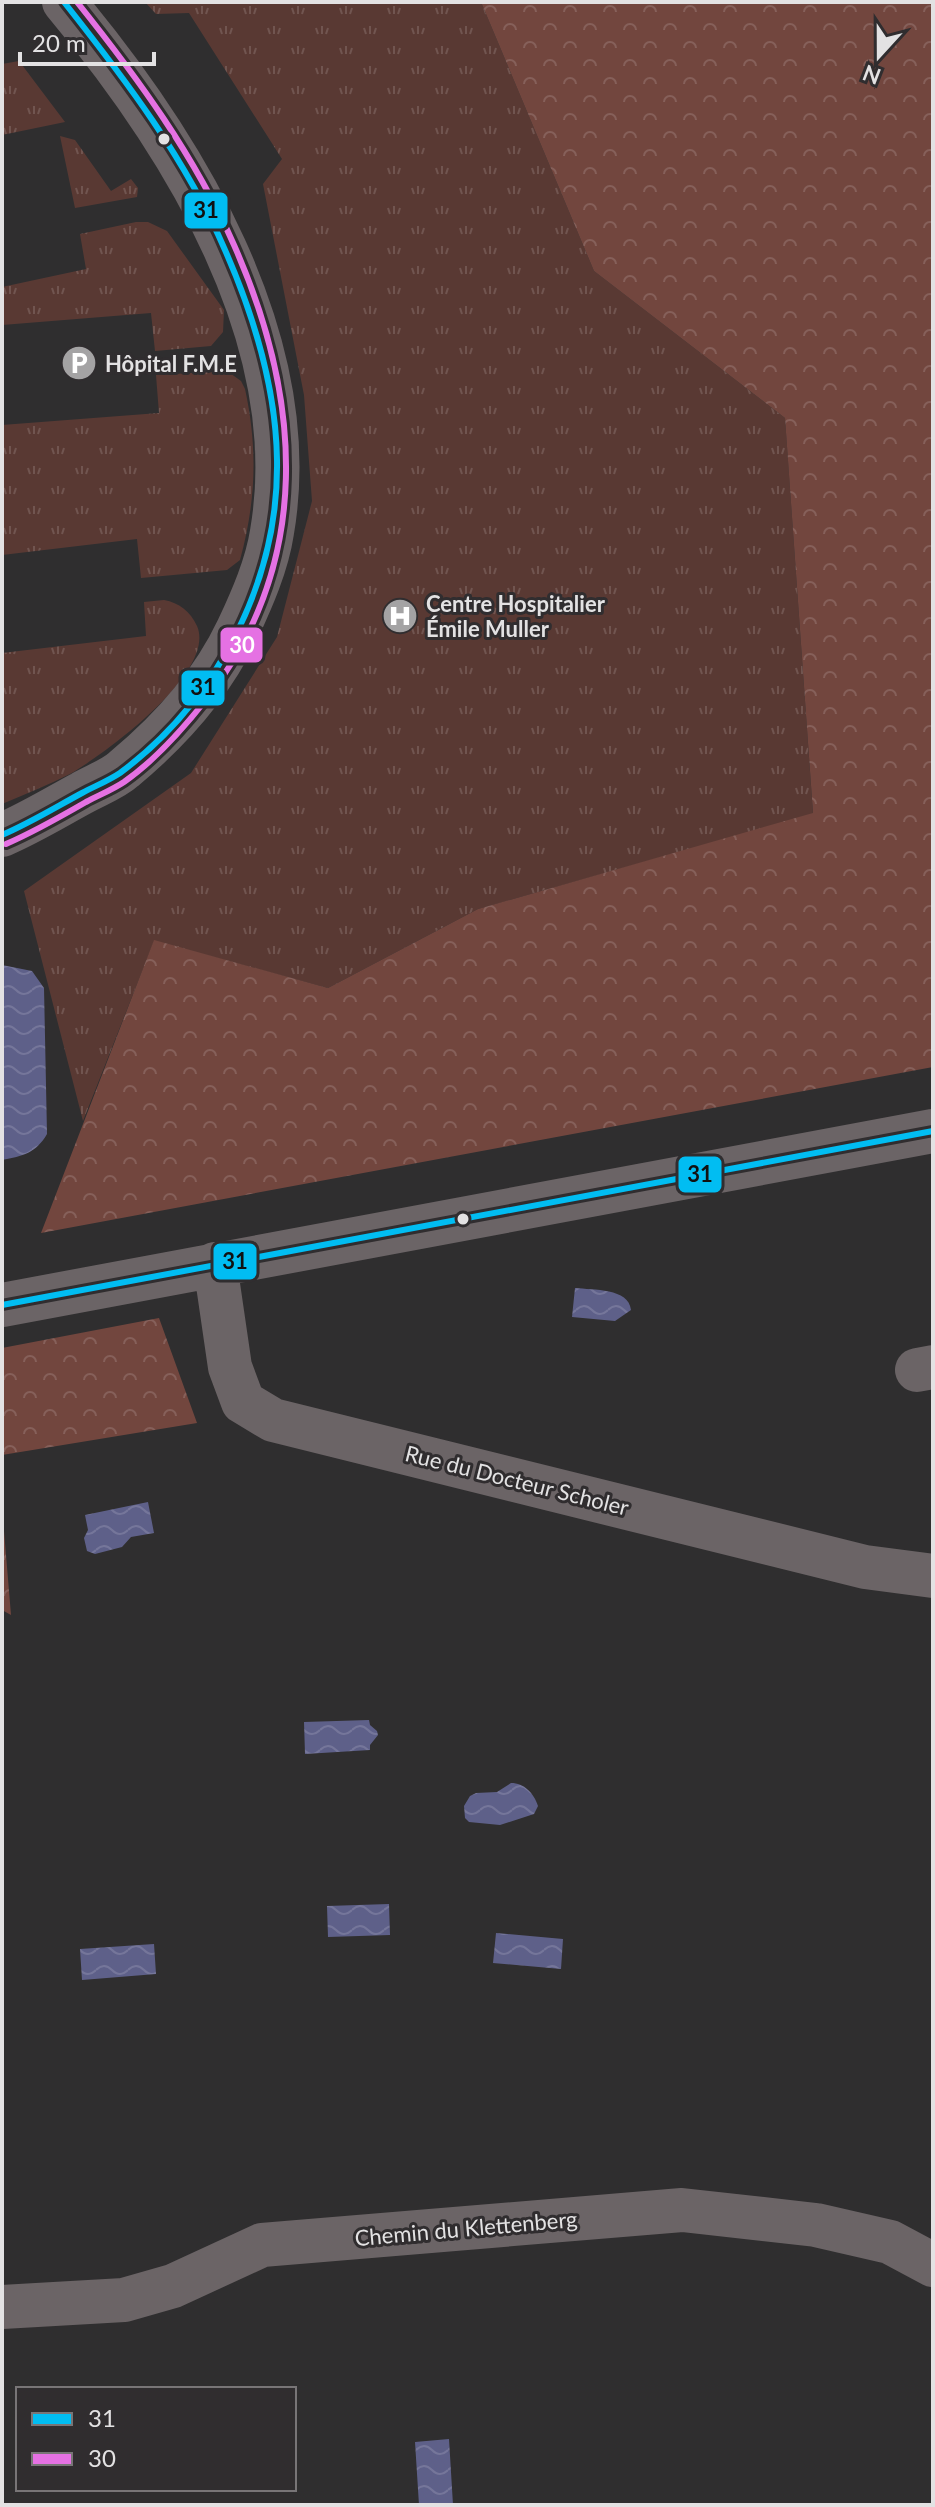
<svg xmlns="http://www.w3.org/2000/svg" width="935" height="2507" font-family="Lato,sans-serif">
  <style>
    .grass { fill: url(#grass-tufts) }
    .forest { fill: url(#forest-crowns) }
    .water { fill: url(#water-waves) }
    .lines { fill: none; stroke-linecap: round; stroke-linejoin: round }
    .minor { stroke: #6b6466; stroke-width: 44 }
    .bus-1-casing { stroke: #302d2f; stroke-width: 12 }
    .bus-2-casing { stroke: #302d2f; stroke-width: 12 }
    .bus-1 { stroke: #01bdf2; stroke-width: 6 }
    .bus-2 { stroke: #e571e3; stroke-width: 6 }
    .bus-dot { fill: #e3e2e3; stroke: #302d2f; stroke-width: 3 }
    .labels { text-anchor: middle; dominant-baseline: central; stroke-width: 6; stroke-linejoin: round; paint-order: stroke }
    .poi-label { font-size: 22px; font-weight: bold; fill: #e3e2e3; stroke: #302d2f; text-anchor: start }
    .street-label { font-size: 22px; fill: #e3e2e3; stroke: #302d2f }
    .line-badge { stroke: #302d2f; stroke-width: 3 }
    .badge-label { font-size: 22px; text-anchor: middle; font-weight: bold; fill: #fff }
    .pale-badge-label { font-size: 22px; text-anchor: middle; font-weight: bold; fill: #111 }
  </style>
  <defs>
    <pattern id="grass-tufts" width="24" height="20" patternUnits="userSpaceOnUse" patternTransform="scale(2)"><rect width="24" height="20" fill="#593933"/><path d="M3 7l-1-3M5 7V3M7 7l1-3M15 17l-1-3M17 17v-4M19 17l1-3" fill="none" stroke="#715550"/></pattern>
    <pattern id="forest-crowns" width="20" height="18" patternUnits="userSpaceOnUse" patternTransform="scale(2)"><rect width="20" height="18" fill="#72463e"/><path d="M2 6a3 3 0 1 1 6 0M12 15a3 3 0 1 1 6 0" fill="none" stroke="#86605a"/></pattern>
    <pattern id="water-waves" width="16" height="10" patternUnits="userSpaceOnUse" patternTransform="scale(2)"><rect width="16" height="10" fill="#5e6089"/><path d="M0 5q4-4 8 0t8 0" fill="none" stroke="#75769a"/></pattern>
  </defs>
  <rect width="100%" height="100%" fill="#2f2e2f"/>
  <path class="grass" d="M145,2h336l113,269 191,147 28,396 -335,95 -150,79 -174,-47 -71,180 -59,-230 167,-118 86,-136 35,-136 -8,-106 -41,-211 19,-25 -93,-146 -33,1z
    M19,61l46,61 -63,13v-71z
    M60,136l15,4 36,51 20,-12 7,9 -1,9 -62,11z
    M136,222h12l19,9 57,79 -1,22 -12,14 -56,5 -4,-38 -149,12v-38l84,-18 -6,-35z
    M227,371l14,10 4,8c13,60 11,112 -5,171l-13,10 -86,8 -4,-39 -135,16v-130l157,-12 -3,-38z
    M164,600c15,3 26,11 33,26 20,46 -92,128 -127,148 -22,11 -45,20 -68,30v-151l144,-17 -2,-34z"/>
  <path class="forest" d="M481,2h452v1065l-892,166 113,-293 174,48 150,-79 335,-96 -28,-395 -191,-147z
    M159,1318l38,105 -195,32v-107z
    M2,1507l9,108 -9,-5z"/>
  <path class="water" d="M2,965l30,6 12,17 3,146c-11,19 -24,22 -45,26z
    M575,1288c18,2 54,0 56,22l-16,11 -43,-4z
    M148,1502l6,31 -23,4 -9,10 -27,7 -8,-3 -3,-13 4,-8 -3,-15z
    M369,1720l1,5 7,6 1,4 -8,10v5l-65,4 -1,-32z
    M511,1783c13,0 23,10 27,23l-4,8 -34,11 -31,-3 -4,-4 -1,-12 6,-10 6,-3 21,-1z
    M389,1904l1,31 -62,2 -1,-31z
    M496,1933l67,6 -2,30 -68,-6z
    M154,1944l2,30 -74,6 -2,-31z
    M449,2439l4,66h-34l-4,-63z"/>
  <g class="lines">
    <path class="minor" d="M2,835c28,-12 54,-28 80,-42 14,-8 31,-14 42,-24 47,-39 88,-85 114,-140 14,-30 29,-64 34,-97 33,-192 -90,-389 -208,-530
      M215,1264l15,103 13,35 30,18 592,147 68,9
      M2,1305l931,-174
      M917,1370l16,-3
      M2,2307l122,-7 49,-14 89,-41 420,-35 134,15 74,17 43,23"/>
    <defs>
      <path id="bus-1" d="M2,835c28,-12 54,-28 80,-42 13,-7 26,-12 38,-20 97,-72 159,-192 157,-313 -1,-72 -23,-144 -52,-210 -39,-91 -100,-171 -161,-248
        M2,1305l931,-174"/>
      <path id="bus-2" d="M6,844c28,-12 54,-27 80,-42 13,-7 26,-12 38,-20 30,-21 58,-52 81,-81 109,-139 97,-302 29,-456 -39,-89 -97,-168 -157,-243"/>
    </defs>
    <use href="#bus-1" class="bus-1-casing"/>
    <use href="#bus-2" class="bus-2-casing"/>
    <use href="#bus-1" class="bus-1"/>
    <use href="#bus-2" class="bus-2"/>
  </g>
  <defs>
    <symbol id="parking-disc" viewBox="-11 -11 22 22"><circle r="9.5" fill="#a4a3a4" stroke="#302d2f"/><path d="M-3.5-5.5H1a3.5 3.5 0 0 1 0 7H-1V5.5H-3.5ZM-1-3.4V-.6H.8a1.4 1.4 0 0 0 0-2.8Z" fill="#fff"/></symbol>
    <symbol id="hospital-disc" viewBox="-11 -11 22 22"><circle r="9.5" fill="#a4a3a4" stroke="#302d2f"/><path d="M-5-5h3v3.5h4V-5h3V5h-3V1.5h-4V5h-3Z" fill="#fff"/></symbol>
  </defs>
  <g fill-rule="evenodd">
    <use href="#parking-disc" x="59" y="343" width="40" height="40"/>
    <use href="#hospital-disc" x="380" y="596" width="40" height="40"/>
  </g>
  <g class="bus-dot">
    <circle cx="164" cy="139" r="7"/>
    <circle cx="463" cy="1219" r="7"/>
  </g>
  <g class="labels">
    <g class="poi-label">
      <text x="105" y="363">Hôpital F.M.E</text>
      <text x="426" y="603">Centre Hospitalier<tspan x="426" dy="25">Émile Muller</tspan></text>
    </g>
    <g class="street-label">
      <text transform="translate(517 1480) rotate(14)">Rue du Docteur Scholer</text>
      <text transform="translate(466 2228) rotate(-5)">Chemin du Klettenberg</text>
    </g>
  </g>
  <g class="line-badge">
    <rect x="183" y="191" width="46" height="39" rx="8" fill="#01bdf2"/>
    <rect x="219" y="626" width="45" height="38" rx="8" fill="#e571e3"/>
    <rect x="180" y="669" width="46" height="38" rx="8" fill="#01bdf2"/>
    <rect x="677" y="1155" width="46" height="39" rx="8" fill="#01bdf2"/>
    <rect x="212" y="1242" width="46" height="39" rx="8" fill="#01bdf2"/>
  </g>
  <g class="badge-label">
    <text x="242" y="653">30</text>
  </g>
  <g class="pale-badge-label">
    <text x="206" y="218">31</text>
    <text x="203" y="695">31</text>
    <text x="700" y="1182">31</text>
    <text x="235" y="1269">31</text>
  </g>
  <rect width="935" height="2507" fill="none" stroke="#e3e2e3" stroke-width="8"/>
  <rect x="16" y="2387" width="280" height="104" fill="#302d2f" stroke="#787577" stroke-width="2"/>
  <rect x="32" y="2413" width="40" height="12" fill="#01bdf2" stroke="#787577" stroke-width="2"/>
  <text x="88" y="2427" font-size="24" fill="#e3e2e3">31</text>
  <rect x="32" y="2453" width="40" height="12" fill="#e571e3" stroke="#787577" stroke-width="2"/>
  <text x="88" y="2467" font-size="24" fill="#e3e2e3">30</text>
  <g transform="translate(879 56) rotate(201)" stroke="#302d2f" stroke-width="6" paint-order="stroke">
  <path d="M0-6L14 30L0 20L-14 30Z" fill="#e3e2e3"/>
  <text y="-12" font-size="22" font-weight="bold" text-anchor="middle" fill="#e3e2e3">N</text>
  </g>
  <path d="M20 52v12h134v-12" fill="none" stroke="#e3e2e3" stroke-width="4"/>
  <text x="32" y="52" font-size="24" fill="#e3e2e3" stroke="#302d2f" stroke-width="6" paint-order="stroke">20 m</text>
</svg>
